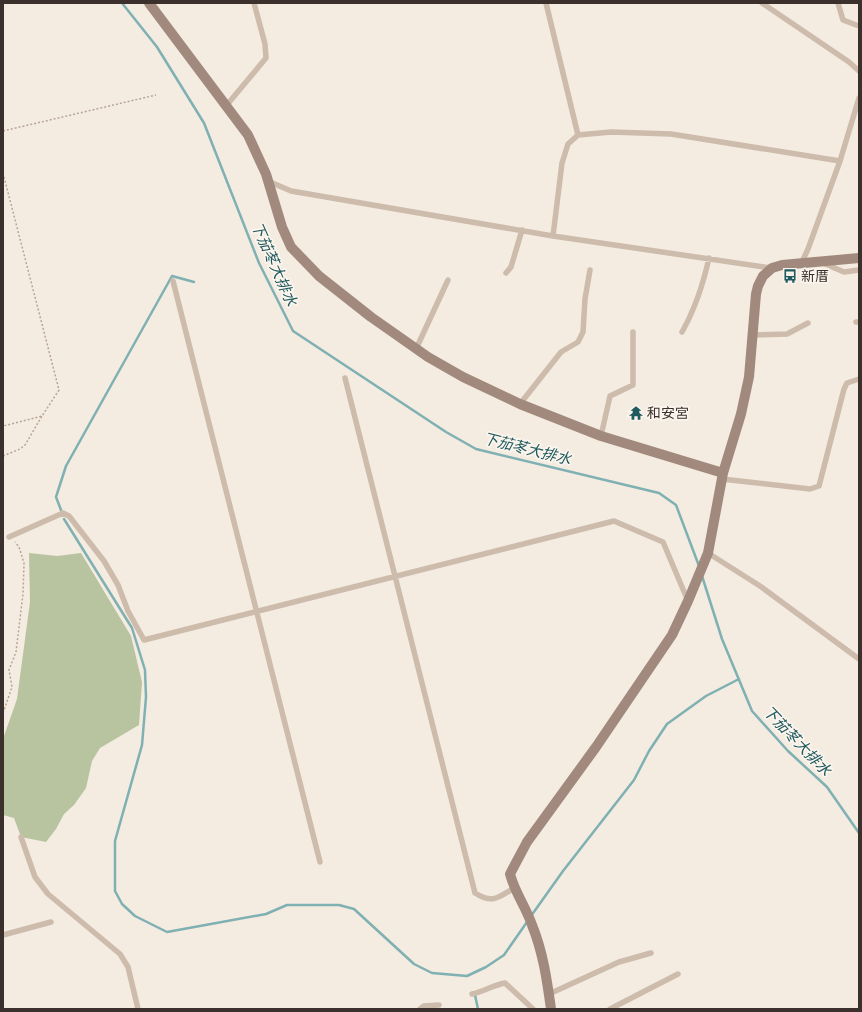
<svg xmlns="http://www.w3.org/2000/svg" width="862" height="1012" font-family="Signika,'Noto Sans TC',sans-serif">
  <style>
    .green { fill: #b8c4a0 }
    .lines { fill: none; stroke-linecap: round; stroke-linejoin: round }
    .stream { stroke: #7fb0b2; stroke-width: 2.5 }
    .path { stroke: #b9a596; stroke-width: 1.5; stroke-dasharray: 2 2; stroke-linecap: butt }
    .lane { stroke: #cdbbac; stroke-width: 5.5 }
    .secondary { stroke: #a18a7d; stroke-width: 10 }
    .labels { text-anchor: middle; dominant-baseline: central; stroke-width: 3.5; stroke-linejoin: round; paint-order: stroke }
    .poi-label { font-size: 14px; fill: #3b302b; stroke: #fbf5ee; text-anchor: start }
    .water-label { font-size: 15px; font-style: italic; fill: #1f5a5e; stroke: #fbf5ee }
  </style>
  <rect width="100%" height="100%" fill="#f4ebe1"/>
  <path class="green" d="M29,553l28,3 24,-3 50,83 11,46 -3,43 -39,23 -8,13 -6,27 -12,17 -10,9 -8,15 -10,13 -25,-5 -7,-19 -11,-3 1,-79 13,-37 13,-97z"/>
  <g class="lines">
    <path class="stream" d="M122,3l35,44 47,76 55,140 34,68 153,101 30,17 183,44 17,12 23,61
      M61,510l-5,-13 10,-31 106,-190 22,6
      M64,519l68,109 13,42 1,27 -4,48 -27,96v50l7,13 13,12 32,16 99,-18 21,-9h52l15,4 60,55 18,9 35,3 19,-9 18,-12 23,-33
      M702,576l20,63 30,72 36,40 39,36 32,46
      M531,916l32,-45 71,-91 15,-29 18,-27 39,-28 33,-17
      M475,995l3,14"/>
    <path class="path" d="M3,131l153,-36
      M3,173l56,217 -17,26 -39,10
      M3,456l17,-7 5,-4 17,-29
      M3,713l9,-26 -3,-17 7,-18 7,-58 1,-31 -5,-16 -4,-5"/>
    <path class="lane" d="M546,3l32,132
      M762,3l87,59 10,9
      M838,3l5,17 16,6
      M226,106l40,-48 -1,-14 -11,-41
      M268,181l23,10 262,45 218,32
      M553,236l9,-73 6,-19 10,-9 33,-3 60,2 169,27
      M823,263l21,9 15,-2
      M801,264l7,-15 32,-88 19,-63
      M506,273l5,-6 11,-37
      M173,281l147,581
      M856,322h3
      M682,332c13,-23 21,-47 27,-74
      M753,335l34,-1 21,-11
      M416,349l32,-69
      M345,378l130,515c17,11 23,5 39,-5
      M520,404l41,-52 17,-10 5,-10 2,-33 5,-29
      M601,436l9,-40 23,-11v-53
      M722,479l88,10 9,-3 25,-97 3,-6 12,-4
      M9,537l54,-24 6,3 35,45 14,24 10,26 16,29 470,-119 49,21 25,59
      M708,553l52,33 99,73
      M21,837l14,40 13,17 72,60 8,13 10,42
      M3,935l48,-13
      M472,994c11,-2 21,-9 33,-11l28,26
      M549,994l70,-32 32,-9
      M420,1009l4,-3 15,-1
      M610,1009l68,-35"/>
    <path class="secondary" d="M149,3l99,132 18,39 16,53 9,20 28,29 52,41 57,40 35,20 57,27 81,32 122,37
      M551,1009c-4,-29 -8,-57 -19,-84 -6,-18 -17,-32 -22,-51l17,-32 69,-95 76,-112 16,-34 20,-48 15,-80 18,-59 8,-37 7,-83 2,-8 5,-10 9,-8 10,-3 77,-7"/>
  </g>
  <defs>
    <symbol id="bus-bare" viewBox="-9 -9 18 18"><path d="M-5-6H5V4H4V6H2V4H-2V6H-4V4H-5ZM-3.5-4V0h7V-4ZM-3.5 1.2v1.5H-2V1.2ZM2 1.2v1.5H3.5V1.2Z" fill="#1f5a5e" stroke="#fbf5ee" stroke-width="2.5" paint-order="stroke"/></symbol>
    <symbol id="temple-bare" viewBox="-9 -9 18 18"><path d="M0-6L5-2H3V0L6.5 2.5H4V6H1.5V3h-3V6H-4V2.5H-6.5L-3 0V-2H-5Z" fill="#1f5a5e" stroke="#fbf5ee" stroke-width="2.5" paint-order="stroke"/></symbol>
  </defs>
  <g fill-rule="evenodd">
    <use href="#bus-bare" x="780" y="266" width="20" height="20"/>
    <use href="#temple-bare" x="626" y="403" width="20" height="20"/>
  </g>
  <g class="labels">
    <g class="poi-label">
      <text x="801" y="276">新厝</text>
      <text x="647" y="413">和安宮</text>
    </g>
    <g class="water-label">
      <text transform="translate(274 264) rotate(66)">下茄苳大排水</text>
      <text transform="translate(527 449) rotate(14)">下茄苳大排水</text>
      <text transform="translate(797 741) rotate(46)">下茄苳大排水</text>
    </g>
  </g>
  <rect width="862" height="1012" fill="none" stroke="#3b302b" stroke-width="8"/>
</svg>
